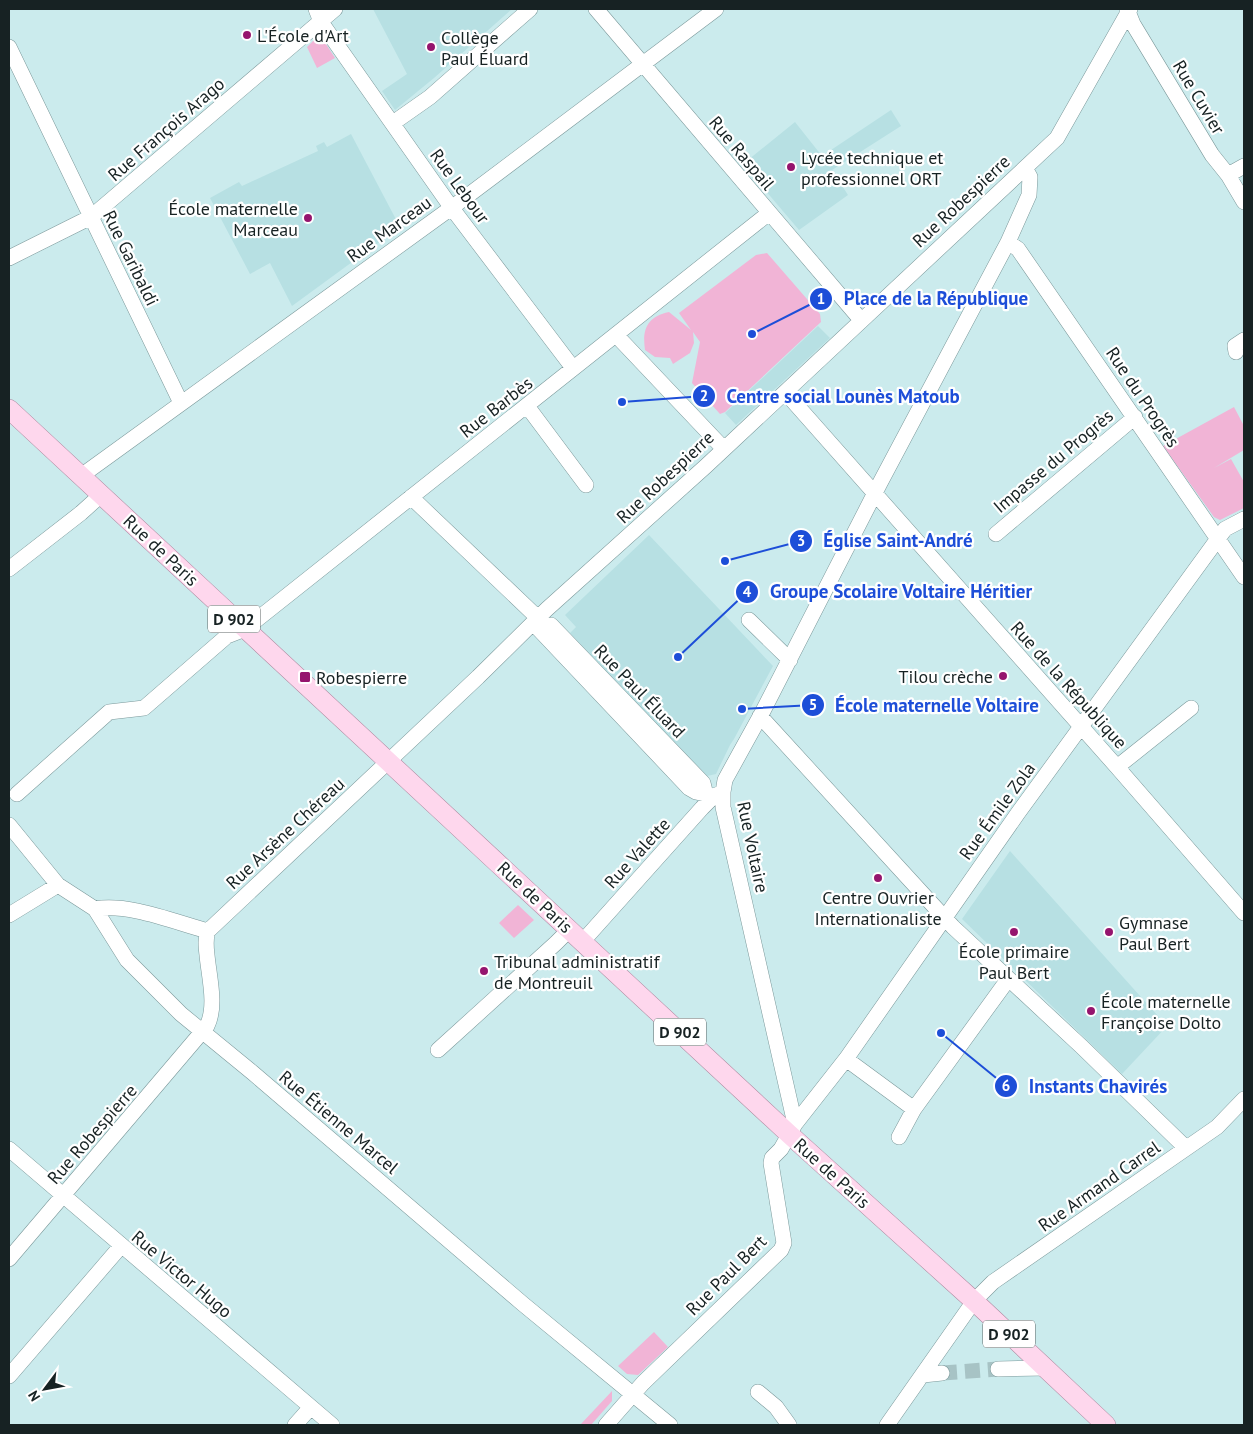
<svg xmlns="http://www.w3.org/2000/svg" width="1253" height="1434" font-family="'PT Sans',sans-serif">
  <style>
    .built { fill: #b7e0e3 }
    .green { fill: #f1b4d6 }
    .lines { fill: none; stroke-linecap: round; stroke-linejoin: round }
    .minor-tunnel { stroke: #a7c3c5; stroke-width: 15; stroke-dasharray: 15 8; stroke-linecap: butt }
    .minor-casing { stroke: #7b989a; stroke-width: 16 }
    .major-casing { stroke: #ad879e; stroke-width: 20 }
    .minor { stroke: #fff; stroke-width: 15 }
    .major { stroke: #fed7ed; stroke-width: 19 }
    .poi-dot { fill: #95156e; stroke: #fff; stroke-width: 2 }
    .labels { text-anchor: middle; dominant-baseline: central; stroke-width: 4.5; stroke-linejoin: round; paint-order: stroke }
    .shield { fill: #fff; stroke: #5d6465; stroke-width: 1 }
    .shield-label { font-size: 16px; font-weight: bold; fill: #172223 }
    .poi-label { font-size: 18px; fill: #172223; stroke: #fff; text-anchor: start }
    .street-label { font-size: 18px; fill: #172223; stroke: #fff }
    .leader { fill: none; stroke: #1d4ed8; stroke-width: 2 }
    .callout-dot { fill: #1d4ed8; stroke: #fff; stroke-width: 2 }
    .mark-label { font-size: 15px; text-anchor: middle; font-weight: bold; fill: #fff }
    .callout-label { font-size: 19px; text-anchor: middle; font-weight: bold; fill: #1d4ed8; stroke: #fff; stroke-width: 4.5; stroke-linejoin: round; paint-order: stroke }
  </style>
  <rect width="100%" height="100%" fill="#cbebed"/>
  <path class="built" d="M373,9h139l-78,69 -39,32 -13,-19 25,-17z
    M891,110l10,16 -69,44 16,25 -49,35 -56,-66 52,-42 27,34z
    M351,134l49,93 -108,79 -22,-43 -20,11 -40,-76 29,-16 3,4 76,-35 -2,-5 8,-4 3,5z
    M818,326l12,12 -94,87 -11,-12z
    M649,535l124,131 -39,73 -4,6 -14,29 -9,2 -137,-143 6,-6 -11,-12z
    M1010,851l157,175 -45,48 -160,-155z"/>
  <path class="green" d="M316,38l8,3 11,17 -18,10 -10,-21z
    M767,253l53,61 1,8 -96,90 -5,2 -28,-31 8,-41 -7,-10 1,11 -4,10 -17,11 -3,-6 -15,-1 -10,-7c-3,-21 2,-33 24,-38l22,18 -12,-17 77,-58z
    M1234,407l10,19v24l-30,18 17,-9 13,23v26l-24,12 -6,-3 -51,-71z
    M518,905l16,15 -20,18 -15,-15z
    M654,1332l14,15 -30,28 -11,-1 -9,-8z
    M612,1391v10l-21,24h-11z"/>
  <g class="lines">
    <path class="minor-tunnel" d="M942,1373l56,-4"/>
    <defs>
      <path id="minor" d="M316,9l5,13 130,185 122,161
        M596,9l265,311
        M1127,9l6,15 79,131 16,20 16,27
        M9,47l172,356
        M393,123l37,-26 100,-88
        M1228,175l16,-9
        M1008,242l10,7 226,328
        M9,258l82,-41 244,-208
        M616,335l108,114
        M1236,352l-1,-6 9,-6
        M785,392l332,375 127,146
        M527,406l59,79
        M81,476l377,-273 258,-194
        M411,497l127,121
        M996,534l139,-117
        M9,569l72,-56 21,-19
        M749,620l41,40
        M533,623l156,165 7,4 18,4
        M539,629l12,-4 152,158 3,12
        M760,716l193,211 129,120 104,101
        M1117,767l74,-59
        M17,794l92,-82 35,-4 83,-72 18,-7 524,-416
        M9,825l49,60 37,24 32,51 54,54 72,59 270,231 147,121
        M95,909c34,-6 79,13 113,22
        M9,915l49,-30
        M583,941l119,-133 12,-12 7,-3
        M438,1050l118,-107 14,-14
        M846,1059l68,50
        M795,1124l-72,-317v-15l2,-12 38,-69 117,-228 128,-241 21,-47 1,-18 -5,-9
        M899,1137l15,-28 90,-124 6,-5
        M9,1149l323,276
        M9,1259l198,-233c10,-20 2,-49 0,-71 -1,-9 -2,-16 1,-24l270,-254 69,-68 159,-143 351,-328 73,-129
        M998,1369l47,-1
        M923,1375l19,-2
        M9,1376l112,-130
        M758,1392l18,15 13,18
        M295,1425l16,-18
        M606,1425l37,-42 138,-133 3,-7 -13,-80 1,-5 9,-9 14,-25 51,-65 172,-246 207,-284 19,-10
        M887,1425l87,-124 19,-19 224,-155 27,-28"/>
      <path id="major" d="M9,409l780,725 185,167 132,124"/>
    </defs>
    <use href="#minor" class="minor-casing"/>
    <use href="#major" class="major-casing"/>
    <use href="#minor" class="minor"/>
    <use href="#major" class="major"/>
  </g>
  <g class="poi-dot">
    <circle cx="247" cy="35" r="5"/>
    <circle cx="431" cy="47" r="5"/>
    <circle cx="791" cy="167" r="5"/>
    <circle cx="308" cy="218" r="5"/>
    <circle cx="1003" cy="676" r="5"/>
    <rect x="299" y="671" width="12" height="12" rx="2.5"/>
    <circle cx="878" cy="878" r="5"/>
    <circle cx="1014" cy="932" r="5"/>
    <circle cx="1109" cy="932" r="5"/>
    <circle cx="484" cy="971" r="5"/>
    <circle cx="1091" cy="1011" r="5"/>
  </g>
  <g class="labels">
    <g class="shield">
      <rect x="208" y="605.5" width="52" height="27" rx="4"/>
      <rect x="654" y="1018.5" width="52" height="27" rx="4"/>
      <rect x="983" y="1320.5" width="52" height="27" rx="4"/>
    </g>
    <g class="shield-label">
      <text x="234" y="619">D 902</text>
      <text x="680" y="1032">D 902</text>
      <text x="1009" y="1334">D 902</text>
    </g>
    <g class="poi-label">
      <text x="257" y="35">L'École d'Art</text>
      <text x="441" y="37">Collège<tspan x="441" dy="21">Paul Éluard</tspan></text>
      <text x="801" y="157">Lycée technique et<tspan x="801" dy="21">professionnel ORT</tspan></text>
      <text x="298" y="208" text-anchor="end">École maternelle<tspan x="298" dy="21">Marceau</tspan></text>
      <text x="993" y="676" text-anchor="end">Tilou crèche</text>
      <text x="316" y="677">Robespierre</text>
      <text x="878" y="897" text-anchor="middle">Centre Ouvrier<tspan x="878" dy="21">Internationaliste</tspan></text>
      <text x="1119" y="922">Gymnase<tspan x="1119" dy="21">Paul Bert</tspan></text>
      <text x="1014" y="951" text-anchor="middle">École primaire<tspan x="1014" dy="21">Paul Bert</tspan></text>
      <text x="494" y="961">Tribunal administratif<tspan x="494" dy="21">de Montreuil</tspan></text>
      <text x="1101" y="1001">École maternelle<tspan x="1101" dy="21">Françoise Dolto</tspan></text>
    </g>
    <g class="street-label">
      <text transform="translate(1199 97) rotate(59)">Rue Cuvier</text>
      <text transform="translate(166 129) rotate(-41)">Rue François Arago</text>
      <text transform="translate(742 153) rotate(50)">Rue Raspail</text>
      <text transform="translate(460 186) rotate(54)">Rue Lebour</text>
      <text transform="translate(961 201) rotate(-43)">Rue Robespierre</text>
      <text transform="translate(389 229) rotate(-36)">Rue Marceau</text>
      <text transform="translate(131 258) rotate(64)">Rue Garibaldi</text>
      <text transform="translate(1143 397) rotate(56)">Rue du Progrès</text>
      <text transform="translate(496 407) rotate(-38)">Rue Barbès</text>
      <text transform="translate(1053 461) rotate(-40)">Impasse du Progrès</text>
      <text transform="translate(665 477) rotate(-43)">Rue Robespierre</text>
      <text transform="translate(161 550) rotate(43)">Rue de Paris</text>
      <text transform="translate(1069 685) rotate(48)">Rue de la République</text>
      <text transform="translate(640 691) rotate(46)">Rue Paul Éluard</text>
      <text transform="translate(997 811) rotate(-54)">Rue Émile Zola</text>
      <text transform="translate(285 833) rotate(-43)">Rue Arsène Chéreau</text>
      <text transform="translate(753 847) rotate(78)">Rue Voltaire</text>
      <text transform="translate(637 853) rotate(-48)">Rue Valette</text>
      <text transform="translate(535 897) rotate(43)">Rue de Paris</text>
      <text transform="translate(339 1122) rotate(40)">Rue Étienne Marcel</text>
      <text transform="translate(92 1134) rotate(-49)">Rue Robespierre</text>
      <text transform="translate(832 1173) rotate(42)">Rue de Paris</text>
      <text transform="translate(1099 1186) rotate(-35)">Rue Armand Carrel</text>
      <text transform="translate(182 1274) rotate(40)">Rue Victor Hugo</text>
      <text transform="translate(726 1275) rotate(-45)">Rue Paul Bert</text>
    </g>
  </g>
  <path class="leader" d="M752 334L821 299M622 402L704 396M725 561L801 541M678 657L747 592M742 709L813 705M941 1033L1006 1086"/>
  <g class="callout-dot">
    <circle cx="752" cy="334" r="5"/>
    <circle cx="622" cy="402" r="5"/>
    <circle cx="725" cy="561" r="5"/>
    <circle cx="678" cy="657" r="5"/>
    <circle cx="742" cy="709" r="5"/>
    <circle cx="941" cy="1033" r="5"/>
    <circle cx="821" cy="299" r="12"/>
    <circle cx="704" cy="396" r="12"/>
    <circle cx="801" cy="541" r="12"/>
    <circle cx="747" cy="592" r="12"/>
    <circle cx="813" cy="705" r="12"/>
    <circle cx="1006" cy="1086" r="12"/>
  </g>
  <g class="mark-label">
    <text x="821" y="304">1</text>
    <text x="704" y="401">2</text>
    <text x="801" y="546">3</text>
    <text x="747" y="597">4</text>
    <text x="813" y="710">5</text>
    <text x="1006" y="1091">6</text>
  </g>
  <g class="callout-label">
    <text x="936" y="305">Place de la République</text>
    <text x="843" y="403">Centre social Lounès Matoub</text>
    <text x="898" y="547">Église Saint-André</text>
    <text x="901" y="598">Groupe Scolaire Voltaire Héritier</text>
    <text x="937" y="712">École maternelle Voltaire</text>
    <text x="1098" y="1093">Instants Chavirés</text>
  </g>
  <rect width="1253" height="1434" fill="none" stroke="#172223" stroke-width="20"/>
  <g transform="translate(45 1389) rotate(238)" stroke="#ffffff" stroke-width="4" paint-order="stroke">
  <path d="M0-4L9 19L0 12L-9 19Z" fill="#172223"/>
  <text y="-8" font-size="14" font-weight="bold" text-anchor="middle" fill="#172223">N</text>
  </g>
</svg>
